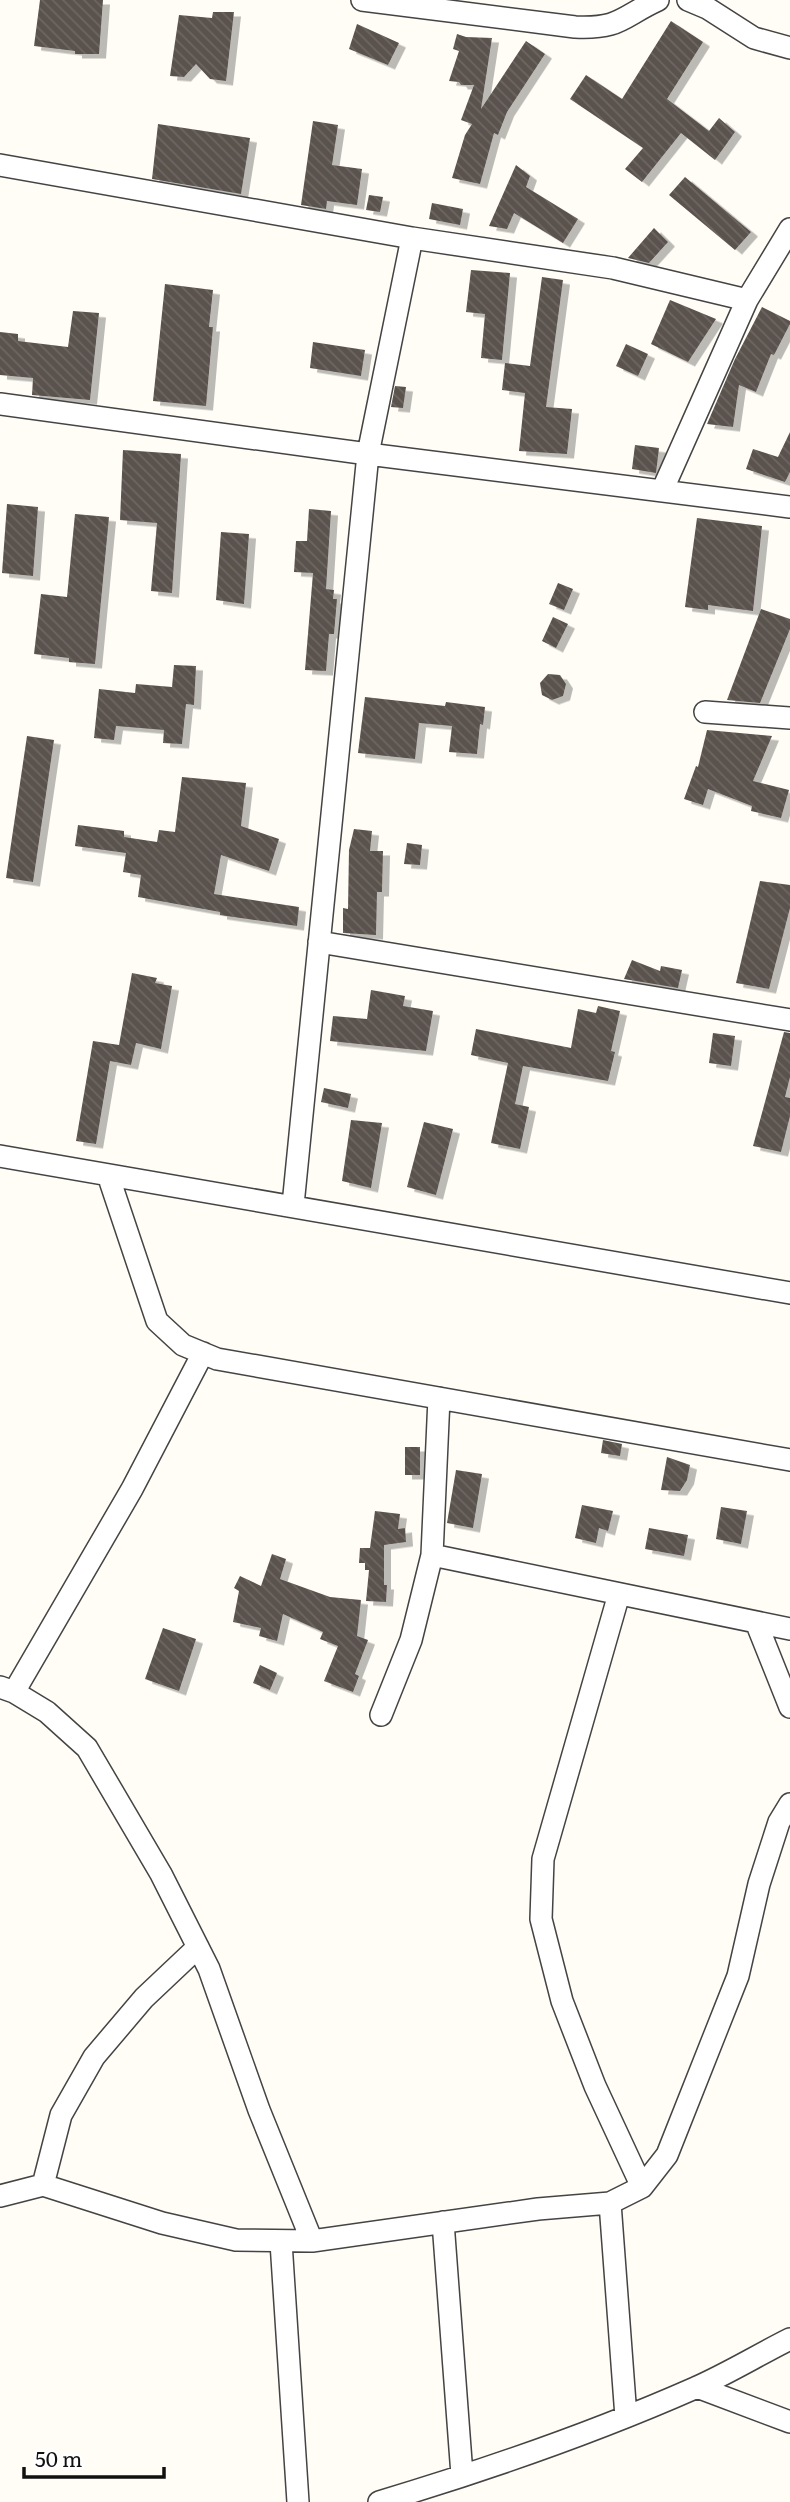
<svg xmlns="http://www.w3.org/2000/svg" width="790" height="2502" font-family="Literata,serif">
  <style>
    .building { fill: url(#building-back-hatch); filter: url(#shadow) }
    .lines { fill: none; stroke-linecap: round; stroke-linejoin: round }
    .minor-casing { stroke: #444; stroke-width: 24 }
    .minor { stroke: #fff; stroke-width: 21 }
  </style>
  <defs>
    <pattern id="building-back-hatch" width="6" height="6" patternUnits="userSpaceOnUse" patternTransform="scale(1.75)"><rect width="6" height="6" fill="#5a524d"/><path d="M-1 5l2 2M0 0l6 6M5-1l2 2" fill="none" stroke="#6d6662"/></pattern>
    <filter id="shadow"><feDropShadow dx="7" dy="4.5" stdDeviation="0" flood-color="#0004"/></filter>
  </defs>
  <rect width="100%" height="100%" fill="#fffdf5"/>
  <path class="building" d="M40,0h63l-4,54h-24v-3l-41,-5z
    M213,12h21l-8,69 -16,-2 -14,-15 -12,13 -14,-1 9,-61 33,3z
    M671,21l32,21 -36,57 42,32 10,-13 16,14 -20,28 -34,-27 -39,49 -17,-13 18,-21 -73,-49 16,-24 36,24z
    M357,24l42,19 -11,22 -39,-16z
    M457,34l9,3 26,1 -11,71 45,-68 19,13 -38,58 -9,23 -4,-2 -14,51 -28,-6 13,-43 7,-11 -11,-4 13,-35h-13l-2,-3 -10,-1 10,-30 -6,-2z
    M313,121l25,4 -6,40 30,4 -5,36 -30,-4 -1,8 -25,-4z
    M158,124l92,14 -9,56 -89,-15z
    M516,165l14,11 -4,11 52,32 -15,24 -49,-30 -7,16 -18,-3z
    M685,177l66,55 -16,18 -66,-55z
    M369,195l14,2 -3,15 -14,-2z
    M432,203l31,6 -3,16 -31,-6z
    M654,228l14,14 -19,21 -21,-5z
    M471,270l39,3 -8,87 -21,-2 4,-44 -19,-2z
    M542,277l21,3 -17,127 26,2 -5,45 -48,-3 6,-58 -23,-3 3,-27 25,3z
    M165,284l48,6 -4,37h4l-7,79 -53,-5z
    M670,300l46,19 -28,43 -37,-18z
    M762,307l28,14v3l-16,31 -3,-1 -15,38 -17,-7 -6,42 -26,-3 28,-65z
    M73,311l26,2 -9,87 -58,-5 1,-17 -33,-3v-43l18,2v7l50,6z
    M313,342l52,8 -4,26 -51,-8z
    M626,344l22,10 -10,22 -22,-10z
    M395,386l11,1 -3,21 -12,-1z
    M790,432v40l-5,10 -39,-13 7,-20 25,8z
    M635,445l24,3 -3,25 -24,-4z
    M123,450l58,4 -9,139 -21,-2 6,-68 -37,-3z
    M7,504l31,3 -5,69 -31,-3z
    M309,509l22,2 -5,78 8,1 -1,9h4l-3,35h-5l-3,37 -21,-1 8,-97 -19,-1 2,-31h11z
    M75,514l34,3 -14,147 -26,-2v-4l-35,-4 7,-60 26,3z
    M697,518l65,8 -9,85 -45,-6v5l-23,-3z
    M221,532l28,2 -5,70 -28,-4z
    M558,583l15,6 -9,21 -15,-6z
    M761,609l29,10v10l-30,74 -33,-3z
    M553,617l15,7 -12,24 -14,-7z
    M174,665l22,1 -2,39 -8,-1 -4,40 -19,-1 1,-13 -48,-4 -2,14 -20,-2 5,-49 36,4 1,-9 36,3z
    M548,674l12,1 6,9 -3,12 -11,4 -10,-5 -2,-12z
    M365,697l80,9 1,-4 39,5 -2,18 -3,-1 -3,30 -28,-2 3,-26 -33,-3 -4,36 -57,-6z
    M707,730l65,6 -19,45 36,9 -8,28 -30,-7 1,-5 -44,-17 -5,16 -19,-6 12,-33 2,1z
    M27,736l27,4 -21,142 -27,-4z
    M182,777l64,6 -5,43 38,13 -10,32 -48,-16 -7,39 85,13 -2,19 -77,-11v-3l-82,-15 3,-22 -18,-3 3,-19 -51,-7 3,-21 46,6v6l33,5 2,-12 16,2z
    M354,829l18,2 -2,20h13l-1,41h-5l-1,43 -33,-2v-25l5,1 1,-59z
    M407,843l15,2 -2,20 -16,-1z
    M760,881l30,4v23l-21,81 -33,-6z
    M632,960l28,11 1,-5 21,4 -4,18 -54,-9z
    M132,973l25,5 -2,5 17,3 -11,63 -25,-6 -5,22 -21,-4 -14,83 -20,-3 17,-100 26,4z
    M371,990l34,6 -2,10 30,5 -7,40 -96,-10 3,-25 34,3z
    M598,1006l22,5 -9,40 4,1 -7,29 -85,-15 -8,38 14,3 -9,42 -29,-6 17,-80 -37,-8 5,-26 95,19 7,-39 18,4z
    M784,1032l6,1v44l-5,20 5,1v18l-9,36 -28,-6z
    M713,1033l22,3 -4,30 -22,-3z
    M324,1088l27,6 -3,14 -27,-6z
    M351,1120l31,3 -11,65 -29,-7z
    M424,1122l29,7 -17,66 -29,-8z
    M603,1440l19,4 -2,12 -19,-3z
    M405,1447h15v28h-15z
    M667,1457l23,8 -3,15 -7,11 -19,-1z
    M456,1470l26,4 -9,54 -26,-5z
    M582,1505l31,6 -5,20 -9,-3 -3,15 -21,-5z
    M721,1507l26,4 -6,33 -25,-5z
    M375,1511l25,3 -2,15 7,-1 1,14 -22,3v40h3l-1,17 -20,-1 3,-31h-4v-7h-6l1,-15h10z
    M649,1528l39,7 -4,21 -39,-7z
    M272,1554l14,5 -6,20 50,18 31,3 -4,36 11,4 -13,34 4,2 -6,16 -29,-11 14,-35 -18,-7 3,-7 -40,-18 -6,27 -18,-5 2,-8 -28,-6 6,-31 -5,-3 6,-12 21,10z
    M163,1628l33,11 -17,52 -34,-12z
    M260,1665l17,8 -7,17 -17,-7z"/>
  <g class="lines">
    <defs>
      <path id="minor" d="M362,0l213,27c46,2 46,-10 83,-27
        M688,0l19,8 47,30 36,10
        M0,165l412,73 201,30 134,32
        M0,404l368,50 422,53
        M662,491l85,-191 43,-71
        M705,712l85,6
        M319,942l471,78
        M0,1156l790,137
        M108,1175l49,146 26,24 34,14 573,101
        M293,1205l75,-751 44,-216
        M432,1555l358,74
        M619,1594l-76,265 -2,60 21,82 33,85 47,101
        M756,1622l34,85
        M0,1687l14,5 33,20 40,36 74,126 48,95 50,141 53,131
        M14,1692l118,-203 71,-136
        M381,1715l30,-75 21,-85 7,-157
        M43,2185l18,-70 33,-58 50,-59 54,-51
        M0,2196l43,-11 119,38 74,17 76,1 226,-32 72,-6 32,-16 25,-32 71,-179 21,-92 20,-62 11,-18
        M610,2203l16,214
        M443,2222l19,253
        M281,2242l17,260
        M697,2387l93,35
        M379,2502c107,-32 214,-69 316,-114 32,-14 63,-33 95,-49"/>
    </defs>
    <use href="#minor" class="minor-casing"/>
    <use href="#minor" class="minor"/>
  </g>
  <path d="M24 2467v10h140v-10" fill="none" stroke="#111111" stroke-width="3.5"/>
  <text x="35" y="2467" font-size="21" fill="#111111" stroke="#ffffff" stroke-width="5" paint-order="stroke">50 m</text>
</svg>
